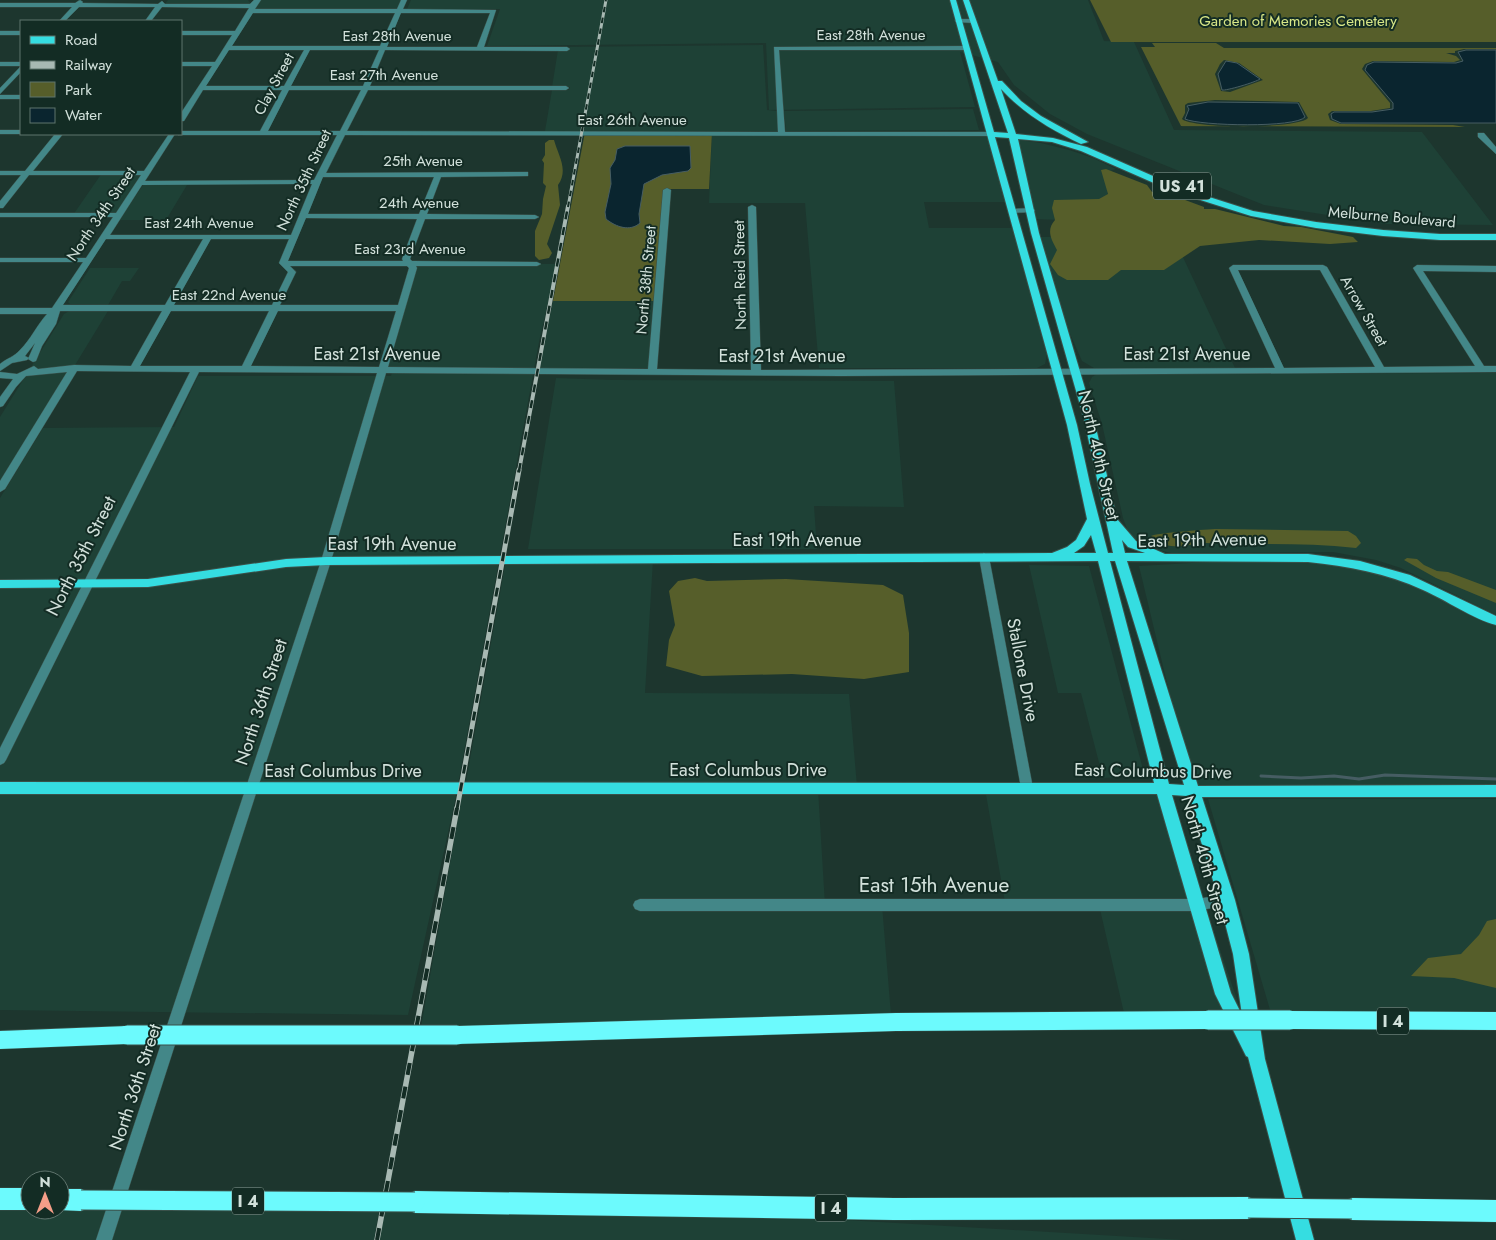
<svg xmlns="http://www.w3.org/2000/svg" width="1496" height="1240" font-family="Jost,sans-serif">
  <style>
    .built { fill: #1e4136 }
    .green { fill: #565e2a; fill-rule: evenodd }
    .water { fill: #0a252f; stroke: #465d63 }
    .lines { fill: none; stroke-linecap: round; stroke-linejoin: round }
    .stream { stroke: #465d63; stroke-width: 3 }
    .minor-casing { stroke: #3a514a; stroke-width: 1 }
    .major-casing { stroke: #3a514a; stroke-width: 2 }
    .highway-casing { stroke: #3a514a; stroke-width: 1 }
    .minor { fill: #438788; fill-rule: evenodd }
    .major { fill: #35dde1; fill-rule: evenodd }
    .highway { fill: #6cfafd; fill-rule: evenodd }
    .rail-far3-casing { stroke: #a8b9b3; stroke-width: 3 }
    .rail-far2-casing { stroke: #a8b9b3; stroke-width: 4 }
    .rail-far1-casing { stroke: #a8b9b3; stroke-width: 5 }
    .rail-casing { stroke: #a8b9b3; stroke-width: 5.5 }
    .rail-far3 { stroke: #132c24; stroke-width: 2; stroke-dasharray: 5.5; stroke-linecap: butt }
    .rail-far2 { stroke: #132c24; stroke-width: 2.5; stroke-dasharray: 8; stroke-linecap: butt }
    .rail-far1 { stroke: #132c24; stroke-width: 3; stroke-dasharray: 9; stroke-linecap: butt }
    .rail { stroke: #132c24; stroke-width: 4; stroke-dasharray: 12; stroke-linecap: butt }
    .highway-bridge-casing { stroke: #3a514a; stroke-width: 21; stroke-linecap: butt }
    .highway-bridge { stroke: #6cfafd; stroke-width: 19 }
    .labels { text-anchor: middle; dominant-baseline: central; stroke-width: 4; stroke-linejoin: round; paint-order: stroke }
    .far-park-label { font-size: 15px; fill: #d8e787; stroke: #132c24 }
    .far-street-label { font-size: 15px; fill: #d2e1db; stroke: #132c24 }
    .shield { fill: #132c24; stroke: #99aba4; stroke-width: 1 }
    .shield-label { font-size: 16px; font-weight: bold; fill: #d2e1db }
    .street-label { font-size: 18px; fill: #d2e1db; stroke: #132c24 }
    .near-street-label { font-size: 21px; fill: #d2e1db; stroke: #132c24 }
  </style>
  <rect width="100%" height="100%" fill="#1d362e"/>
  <path class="built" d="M168,0h80l3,4 -87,1z
    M261,0h141l-4,9 -143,1z
    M411,0h677l16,41 30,1 40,88 248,2 71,93 -108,-1 -121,-19 -177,-71 -37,-20 -36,-29 -16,-23 -38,-10 15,55 -206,3 -3,-67 -279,3 13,-37h-93z
    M763,45l4,65 10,1 2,20h-234l7,-41h17l1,-3h-18l6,-37h11l1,-2 -11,-1z
    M973,109l6,21 -193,1 -2,-20z
    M988,131l22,71h-86l5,26h87l19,68 12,58 -2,10 -8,4h-218l-14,-165h-96l3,-71z
    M1013,139l28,4 28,7 24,8 23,11 -9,3 1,32 -44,16 -33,-1z
    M102,173h42l-27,42h-44z
    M143,185h44l-21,35h-47z
    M1173,236l62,132h-141l-12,-7 -26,-59 -18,-65z
    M417,264h140l-18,78 -84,459 -47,214 -408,-5v-512l43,-70 131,-1 24,-51h193l2,-8h-6z
    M90,268h49l-9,13h-8l-14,24 -38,-1 -2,-2z
    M553,301h103l-5,67 -112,1z
    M71,310l37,1 -108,177v-71l64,-103z
    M1496,373v242l-95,-47 -25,-8 -43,-8 -162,1 -24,-6 -17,-10 -7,-19 -21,-94 -13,-41 3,-6 5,-3z
    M556,378l57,2 281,1 10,126 -90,-1 3,43h-289z
    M506,560h147l-8,133 204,1 8,92 -392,1z
    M1226,561l98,1 42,7 45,15 85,42v160l-304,1 -53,-221z
    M1029,565l60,1 55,207 -4,3 -37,2 -22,-85h-23z
    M818,789l7,116h57l10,122h-471l42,-237z
    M985,789l181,2 79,232 -118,3 -28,-121 -94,-3z
    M1208,799h288v220l-223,1z
    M0,1199l30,11h30l55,-10 -14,40h-101z
    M120,1202l260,4 -6,34h-266z
    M383,1207l412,10 389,23h-807z"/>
  <path class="green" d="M1090,0h406v42h-385z
    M1152,43h64l8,5h272v1h-32l-9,2v2h-9l10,3 4,4 -6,2 -81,-1 -8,3 -3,5 28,34v5l-19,3h-39l-4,3 2,6 11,4 112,1 12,2 -284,-1 -40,-79h14zM1224,60l15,3 24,17 -33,12 -9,-1 -6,-17 5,-10zM1215,100l84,2 9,16c-10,11 -115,11 -126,1l3,-6v-8l3,-2z
    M585,132h127l-3,57h-42l-11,112h-103z
    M549,140h5c4,15 15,30 4,45l2,20 -13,39 5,9 -3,5 -10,2 -4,-4v-25l7,-17 1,-15 3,-13 -3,-3 1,-20 -2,-3 3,-5v-12z
    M1106,169l41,16 5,7h10l-1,3 16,2 27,10v2h11l69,17 17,1 52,10 5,5 -28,2 -71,-4 -59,6 -36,24h-43l-13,10h-41l-9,-5 -8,-11 7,-14c-6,-11 -11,-20 -2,-30l-3,-12 2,-8 45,-1 9,-5 -7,-24z
    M1217,529l131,2 8,5 5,7 -5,5c-50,-6 -100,-3 -150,-5 -13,0 -21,5 -35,3 -8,-1 -14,-4 -20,-10 5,-3 57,-7 66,-7z
    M1407,558l10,1 7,6 13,6 11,1 48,18v13l-60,-25 -32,-18z
    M695,578l12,3 79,-2 97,6 20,10 6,38v39l-45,7 -72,-5 -90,2 -36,-10 3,-26 6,-15 -6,-34 9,-10z
    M1496,919v69l-42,-10 -43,-2 17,-18 33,-4 18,-19 8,-14z"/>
  <path class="water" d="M1466,50h30v73h-155l-9,-4 -1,-5 3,-2h38l21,-3v-6l-28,-33 2,-5 7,-3 82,1 7,-2 -5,-9z
    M1226,61l11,2 23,16c-4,3 -34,12 -38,11l-4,-16z
    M1208,102l90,1 7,14c-9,11 -105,9 -120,2l4,-10 -2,-3z
    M625,146h65l1,22 -3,3 -26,4 -18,9 -5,30 1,9c-10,9 -24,4 -34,-4l-1,-7 6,-28 -1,-16 5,-8 2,-11z"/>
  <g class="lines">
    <path class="stream" d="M1261,776l40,2 33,-2 25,3 26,-4 111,4"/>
    <defs>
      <path id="minor" d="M80,0l3,2 -1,1 76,1 4,-3 3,3h85l4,-4h7l-6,9h142l4,-9h6l-4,9 93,1 -12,37h83l3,2 -3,2 -182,-1 -15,36h196l3,2 -3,2h-198l-21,41 431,1 -4,-85 192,-1 3,2 -3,2h-187l6,82h208v4l-648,-1 -19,38 199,-1h3v4l-87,1 -14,37 108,1 4,2 -4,2h-110l-15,40 2,2 125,1 4,2 -4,2h-121l1,2 -29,99 260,2 15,-179 4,-2 4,2 -14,179 94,1 -3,-163 4,-2 4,2 5,163 514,-2 -46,-100 4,-3h90l4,2 57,100 91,-1 -62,-98 4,-3 79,1v6l-73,-1 61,95h12v6l-655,4 -455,-3 -55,188 -219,679h-16l225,-679 56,-188 -178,-1 -193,388 -2,3 -4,2v-17l190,-376 -113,-1 -72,118 -5,3v-11l67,-109 -41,4 -10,11 -13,19 -3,1v-10l13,-18 -13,-1v-6l17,2 17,-8 4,3 36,-4 57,1 31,-55h-102l-4,13 -14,22 -6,15 -3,1 -5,-3 7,-16 -10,13 4,2 -2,2 -15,3 -12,8v-7c7,-6 14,-7 20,-14 11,-11 17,-25 27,-36h-47v-6h52l31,-46h-83v-4h86l27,-41h-113v-4h116l25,-38h-112l-26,33h-3v-7l21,-26h-21v-4h25l30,-37h8l-30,37h111l25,-37h6l-30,47 169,-1 23,-45h-159l3,-1v-3h79l22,-41h-79l-19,31h-3v-8l31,-47h-31v-4h34l17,-27h-51v-4h54l14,-23 -87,-1 -11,14h-6l10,-14h-76l-14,14h-6l13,-14h-72v-4h75zM253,13h142l-15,33h-148zM401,13h89l-13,34h-90zM229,50h75l-20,36h-78zM310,50h69l-16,36h-72zM289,90h72l-21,41h-72zM323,177h111l-15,37h-111zM312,184l-21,51h-181l32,-50zM306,218l111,1 -15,40 1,2h-115zM106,239h97l-38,66h-102zM211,239h78l-10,24 9,9 -16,33h-98zM290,266h117l2,2 -11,37h-118l16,-33zM1238,270h82l55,97 -91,1zM171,311h98l-27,55h-102zM278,311h118l-17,56 -128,-1z
        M958,19h15l3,2 -3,2 -17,-1 -1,-1z
        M0,31h21v4h-21z
        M0,62h21v10l-21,22v-6l21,-22h-21z
        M0,95h21v4h-21z
        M0,130h21l2,4h-23z
        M1478,133h6l12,14v7l-18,-17z
        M1031,208l4,2 -1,2 -21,1 -4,-2 4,-2z
        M984,553l5,4 44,231 -2,4 -4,1 -4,-1 -2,-4 -42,-231z
        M1227,894l5,2 2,4 -2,4 -35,7h-557l-5,-2 -2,-4 2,-4 5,-2h557z"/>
      <path id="major" d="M950,0h6l38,132 14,1 -45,-133h6l29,81h4l19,20 20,15 47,26 -7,2c-30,-14 -57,-30 -80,-55l15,45 37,4 34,9 91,40 75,24 63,11 67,8 57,4h56v6h-56l-57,-4 -67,-8 -65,-12 -79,-25 -91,-40 -29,-9 -34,-3 21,94 55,186 23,100 19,22 29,13h143l52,7 50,14 86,41v9c-23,-6 -50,-25 -73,-35 -37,-17 -75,-24 -115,-28l-181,-1 71,225 298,-1v12h-294l33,103 14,54 16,105 49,181h-18l-48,-183 -2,-1 -31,-62 -58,-200h-1157v-12l1154,1 -56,-222 -772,4 -40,2 -138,20 -148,1v-8l148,-1 138,-20 40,-2 726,-4 15,-6 9,-7 11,-21 -20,-94zM995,137l14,1 22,95 53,186 29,134h-5l-18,-69 -13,-59zM1091,535l5,18h-22l10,-7zM1122,540l6,7 17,6h-20zM1110,561h5l69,224 -15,-1zM1172,795l15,1 32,104 14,54 9,61 -11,-22z"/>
      <path id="highway" d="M1208,1011l7,3 3,6 -3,6 -7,3 -312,2 -439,13 -7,-3 -3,-6 3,-6 7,-3 439,-13z
        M1290,1011l206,1v18l-206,-1 -7,-3 -3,-6 3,-6z
        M127,1026l7,3 3,6 -3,6 -7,3 -127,5v-18z
        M0,1188h30v22h-30z
        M60,1189h21l8,3 3,8 -3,8 -8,3 -23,-1h2z
        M415,1191l479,7 354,-1 8,3 3,8 -3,8 -8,3 -354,1 -479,-7 -8,-3 -3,-8 3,-8z
        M1352,1198l144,2v22l-144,-2 -8,-3 -3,-8 3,-8z"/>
    </defs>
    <use href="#minor" class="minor-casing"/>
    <use href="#major" class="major-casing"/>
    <use href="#highway" class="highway-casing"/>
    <use href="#minor" class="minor"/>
    <use href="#major" class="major"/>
    <use href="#highway" class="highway"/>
    <defs>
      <path id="rail-far3" d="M568,207l38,-207"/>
      <path id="rail-far2" d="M519,471l49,-265"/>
      <path id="rail-far1" d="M457,809l62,-339"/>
      <path id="rail" d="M377,1240l80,-432"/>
    </defs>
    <use href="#rail-far3" class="rail-far3-casing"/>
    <use href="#rail-far2" class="rail-far2-casing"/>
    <use href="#rail-far1" class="rail-far1-casing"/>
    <use href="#rail" class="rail-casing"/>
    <use href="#rail-far3" class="rail-far3"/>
    <use href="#rail-far2" class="rail-far2"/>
    <use href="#rail-far1" class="rail-far1"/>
    <use href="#rail" class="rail"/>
    <defs>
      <path id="highway-bridge" d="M1208,1020h82
        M127,1035h330
        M81,1200l334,2
        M1248,1208l104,1"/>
    </defs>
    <use href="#highway-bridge" class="highway-bridge-casing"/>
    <use href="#highway-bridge" class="highway-bridge"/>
  </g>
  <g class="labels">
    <g class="far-park-label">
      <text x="1298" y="21">Garden of Memories Cemetery</text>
    </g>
    <g class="far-street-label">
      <text x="871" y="35">East 28th Avenue</text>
      <text x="397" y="36">East 28th Avenue</text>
      <text x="384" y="75">East 27th Avenue</text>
      <text transform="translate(274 84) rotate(-62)">Clay Street</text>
      <text x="632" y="120">East 26th Avenue</text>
      <text x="423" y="161">25th Avenue</text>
      <text transform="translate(304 180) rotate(-65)">North 35th Street</text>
      <text x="419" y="203">24th Avenue</text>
      <text transform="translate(101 214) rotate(-56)">North 34th Street</text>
      <text transform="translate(1392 217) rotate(5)">Melburne Boulevard</text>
      <text x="199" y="223">East 24th Avenue</text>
      <text x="410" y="249">East 23rd Avenue</text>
      <text transform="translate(740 275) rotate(-91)">North Reid Street</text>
      <text transform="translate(646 280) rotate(-85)">North 38th Street</text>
      <text x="229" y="295">East 22nd Avenue</text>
      <text transform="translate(1364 311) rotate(60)">Arrow Street</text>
    </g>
    <g class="shield">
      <rect x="1153" y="172.5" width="58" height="27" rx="4"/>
      <rect x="1377" y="1007.5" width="32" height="27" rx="4"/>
      <rect x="232" y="1187.5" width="32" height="27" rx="4"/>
      <rect x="815" y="1194.5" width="32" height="27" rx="4"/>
    </g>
    <g class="shield-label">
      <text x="1182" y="186">US 41</text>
      <text x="1393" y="1021">I 4</text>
      <text x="248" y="1201">I 4</text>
      <text x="831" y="1208">I 4</text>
    </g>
    <g class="street-label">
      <text x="377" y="354">East 21st Avenue</text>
      <text x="1187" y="354">East 21st Avenue</text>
      <text x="782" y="356">East 21st Avenue</text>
      <text transform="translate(1099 455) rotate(77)">North 40th Street</text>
      <text x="797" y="540">East 19th Avenue</text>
      <text transform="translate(1202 540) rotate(-1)">East 19th Avenue</text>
      <text x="392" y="544">East 19th Avenue</text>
      <text transform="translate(81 556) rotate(-63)">North 35th Street</text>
      <text transform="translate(1023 670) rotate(79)">Stallone Drive</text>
      <text transform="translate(261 702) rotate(-72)">North 36th Street</text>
      <text x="748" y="770">East Columbus Drive</text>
      <text x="343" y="771">East Columbus Drive</text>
      <text transform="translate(1153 771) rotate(1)">East Columbus Drive</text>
      <text transform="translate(1205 860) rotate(74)">North 40th Street</text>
      <text transform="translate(135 1087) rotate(-72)">North 36th Street</text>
    </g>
    <g class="near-street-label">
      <text x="934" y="885">East 15th Avenue</text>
    </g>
  </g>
  <rect x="20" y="20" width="162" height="115" fill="#132c24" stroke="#5f746d"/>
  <rect x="30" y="36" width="25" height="8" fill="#35dde1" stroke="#5f746d"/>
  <text x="65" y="45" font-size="15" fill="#d2e1db">Road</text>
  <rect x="30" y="61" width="25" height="8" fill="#a8b9b3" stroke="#5f746d"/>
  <text x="65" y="70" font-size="15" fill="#d2e1db">Railway</text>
  <rect x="30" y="82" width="25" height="15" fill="#565e2a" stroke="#5f746d"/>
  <text x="65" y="95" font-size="15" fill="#d2e1db">Park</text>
  <rect x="30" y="108" width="25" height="15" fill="#0a252f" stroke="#5f746d"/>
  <text x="65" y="120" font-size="15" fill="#d2e1db">Water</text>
  <g transform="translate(45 1195)"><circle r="24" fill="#132c24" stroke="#5f746d"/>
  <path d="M0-4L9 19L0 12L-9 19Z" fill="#f49e88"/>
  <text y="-8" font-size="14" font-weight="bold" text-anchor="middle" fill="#d2e1db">N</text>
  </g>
</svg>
